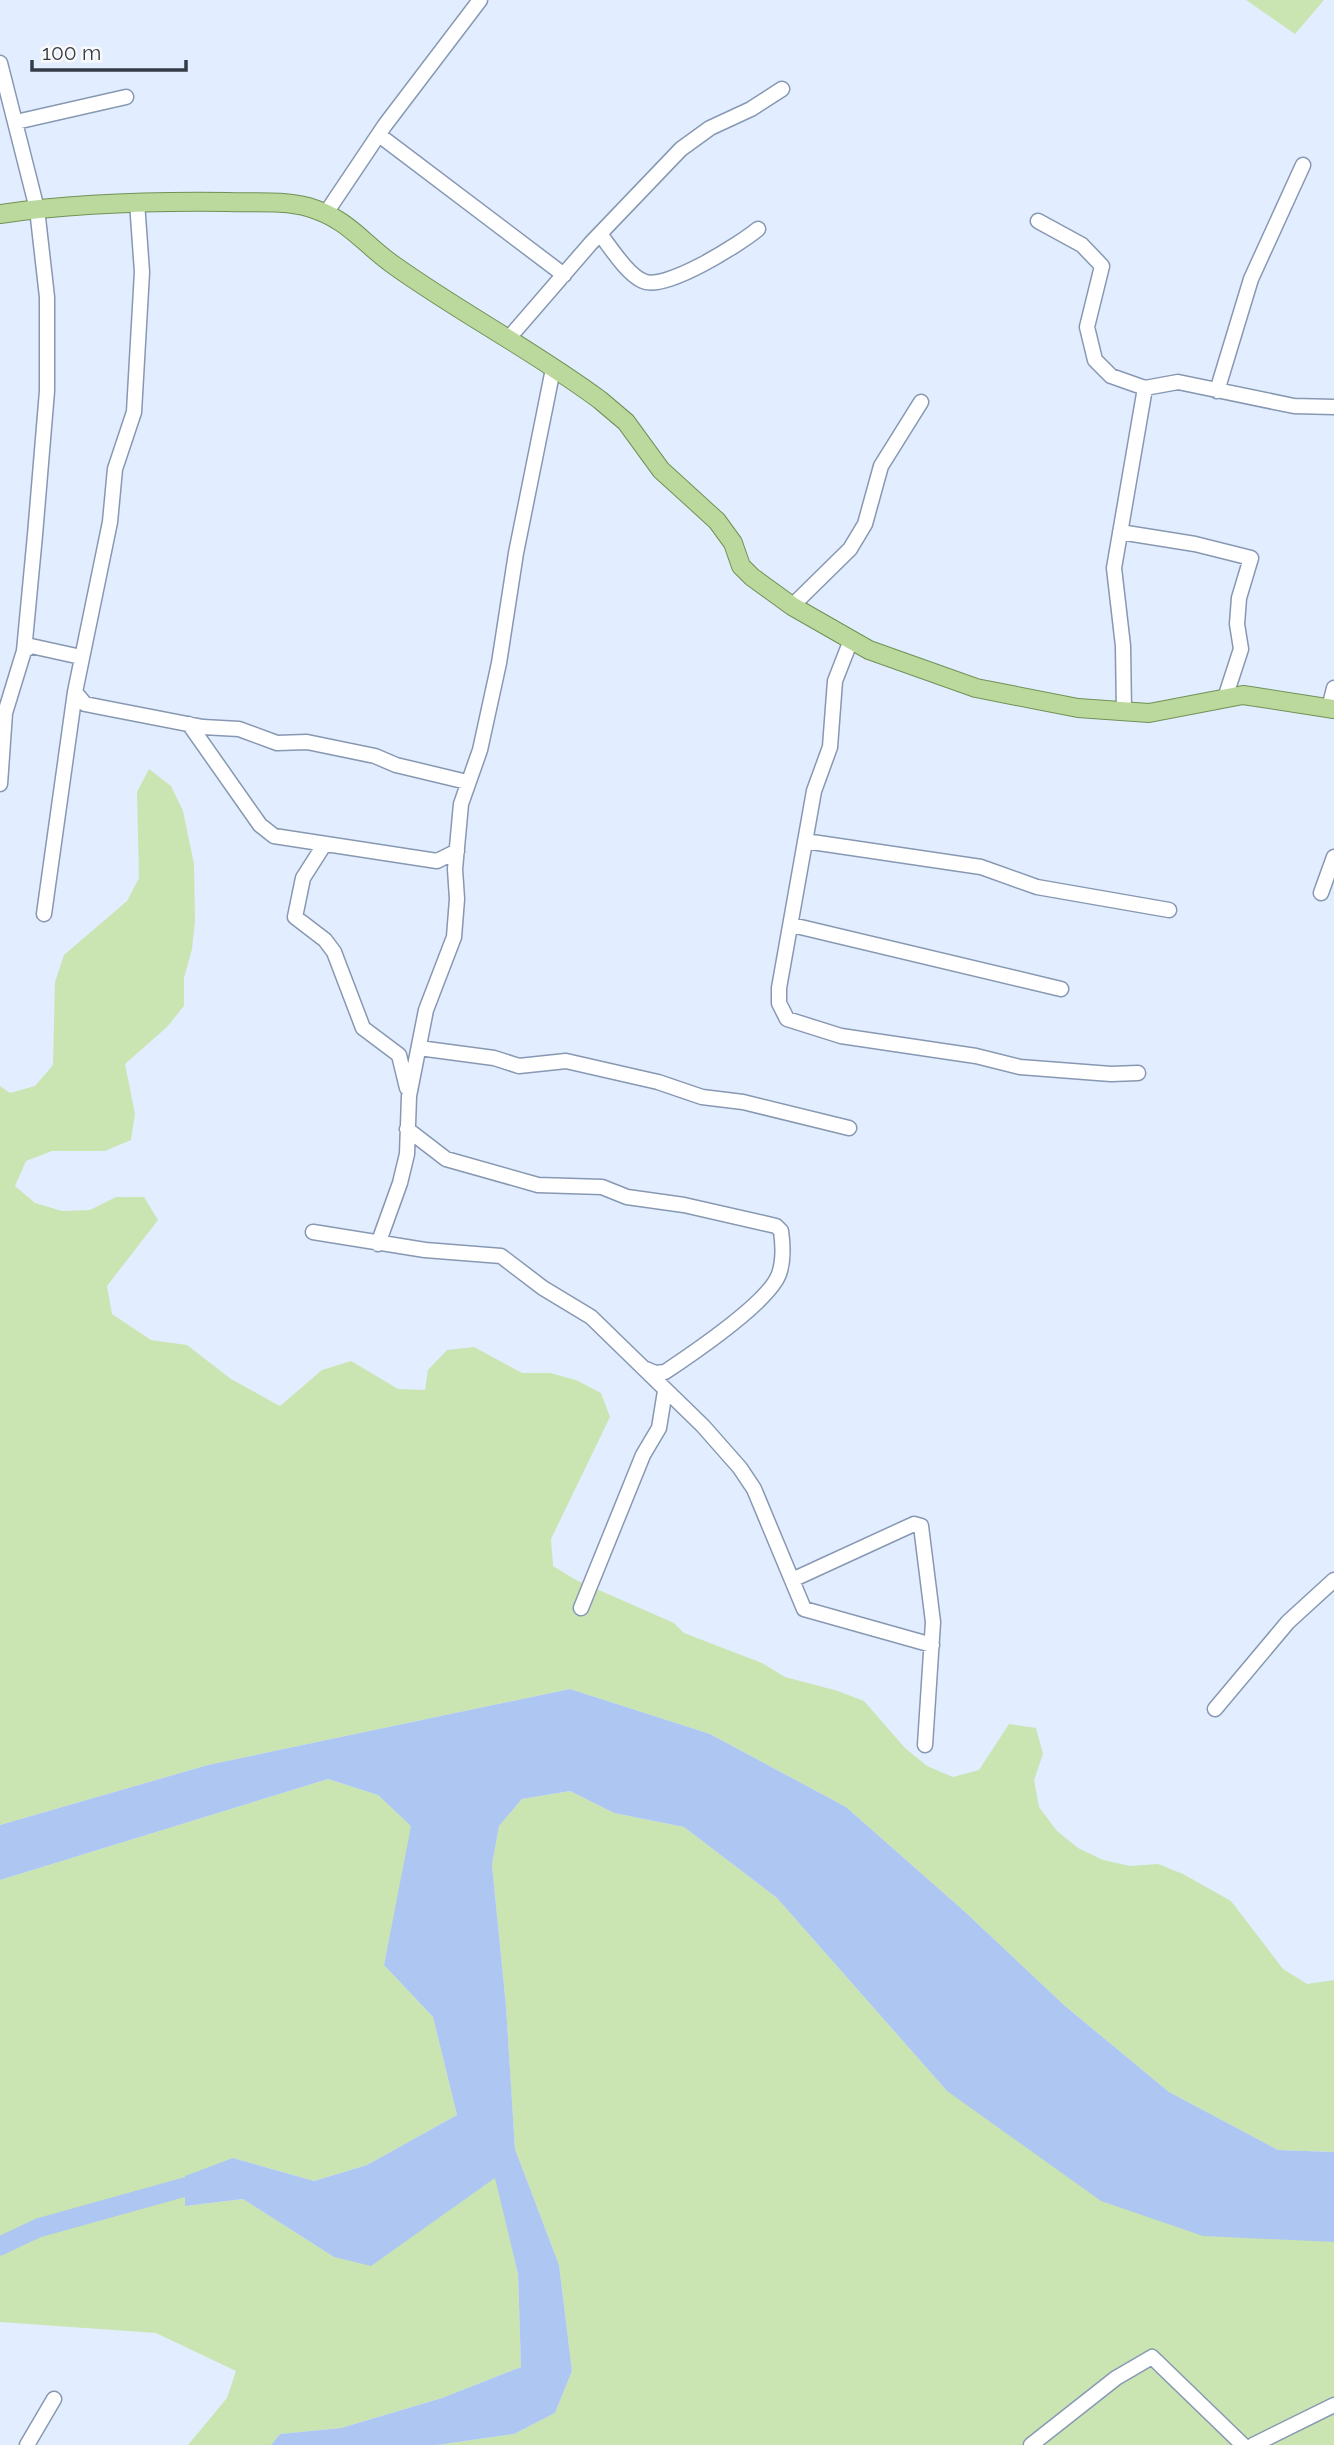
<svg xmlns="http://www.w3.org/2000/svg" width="1334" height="2445" font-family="Raleway,sans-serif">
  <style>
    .green { fill: #cae5b2 }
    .water { fill: #aec7f2 }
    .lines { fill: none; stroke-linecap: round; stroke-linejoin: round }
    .river { stroke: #aec7f2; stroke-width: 19 }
    .minor-casing { stroke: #8798b3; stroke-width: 17 }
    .major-casing { stroke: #709155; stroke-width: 20 }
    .minor { stroke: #fff; stroke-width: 14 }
    .major { stroke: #bcd99d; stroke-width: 18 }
  </style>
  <rect width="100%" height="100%" fill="#e2edff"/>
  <path class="green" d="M1246,0h78l-29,34z
    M149,769l22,17 12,25 11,53 1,56 -3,29 -8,29v28l-17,21 -42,37 10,50 -4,26 -26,11h-53l-26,10 -11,25 20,17 27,8 28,-1 26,-13h28l14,23 -51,66 5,28 39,26 36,5 44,34 49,27 42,-36 29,-9 47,28 27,1 3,-20 19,-20 27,-3 48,26h28l26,7 25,13 9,24 -59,122 2,27 23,14 98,43 10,10 78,30 23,14 53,14 26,10 41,47 22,18 26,11 26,-7 30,-46 27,4 7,26 -9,26 5,27 18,24 21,17 25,12 27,6 28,-2 25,10 48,27 52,68 24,15 27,-4v172l-56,-2 -109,-58 -104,-86 -101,-95 -118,-104 -136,-73 -140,-45 -362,76 -208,60v-739l10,7 25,-7 18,-21 2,-83 9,-27 63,-54 12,-23 -2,-86z
    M328,1779l50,16 34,31 -28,139 49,52 24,98 -90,50 -53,16 -81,-23 -48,48 58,-7 91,58 37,8 125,-88 22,97 3,93 -79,31 -101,30 -61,6 -9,11h-83l39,-47 9,-27 -80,-38 -156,-11v-442z
    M570,1791l44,22 70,14 93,71 170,193 354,147 33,4v203h-897l77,-11 41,-21 17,-42 -13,-106 -44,-116 -9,-143 -14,-141 7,-39 23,-27z"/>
  <path class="water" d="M570,1689l140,45 136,73 118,104 101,95 104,86 109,58 56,2v90l-131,-6 -102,-35 -154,-110 -170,-193 -93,-71 -70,-14 -44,-22 -48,8 -23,27 -7,39 14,141 9,143 44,116 13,106 -17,42 -41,21 -77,11h-166l9,-11 61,-6 101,-30 79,-31 -3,-93 -23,-96 -124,88 -37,-9 -91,-58 -58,7v-30l48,-18 81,23 53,-16 90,-50 -24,-98 -49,-52 27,-139 -33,-31 -50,-16 -328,101v-55l208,-60z"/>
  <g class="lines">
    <path class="river" d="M0,2246l38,-18 147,-41"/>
    <defs>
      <path id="minor" d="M0,63l37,146 10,88v94l-12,144 -11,116 -19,62 -5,71
        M16,122l110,-25
        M379,135l185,140
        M326,213l59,-88 95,-125
        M1038,221l44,24 20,21 -15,61 8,33 16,16 34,12 33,-6 116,24 40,1
        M600,234c11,14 27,40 43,47 21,11 97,-37 115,-52
        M508,339l83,-96 90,-94 29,-21 41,-19 31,-20
        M1217,391l34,-112 52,-114
        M1120,532l75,12 56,14 -12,40 -2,26 4,25 -16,49
        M792,606l58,-57 15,-25 16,-58 40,-64
        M851,640l-16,41 -5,66 -16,44 -35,197v15l8,16 54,17 135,20 44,11 91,7 27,-1
        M24,651l7,-5 50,11
        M75,692l10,12 15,3 103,20 36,2 38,14 30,-1 68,14 21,9 71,17
        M1329,708l5,-20
        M1124,712l-1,-66 -9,-78 31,-180
        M189,724l71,101 14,11 163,25 20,-10
        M805,841l176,26 56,20 132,23
        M324,845l-21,33 -8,39 30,23 9,12 29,76 36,27 8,33
        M1321,893l13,-36
        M44,914l31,-222 35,-170 5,-53 19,-57 8,-140 -5,-70
        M792,925l269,64
        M419,1048l75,10 25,8 47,-5 92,21 44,15 41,5 106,26
        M407,1129l39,30 92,26 64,2 25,10 57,8 92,21 5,5c2,14 3,29 -2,43 -10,28 -87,80 -114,98l-10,1 -9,-4
        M313,1232l112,18 76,6 42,32 48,29 112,109 37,42 14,21 50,120 128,36
        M378,1244l22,-61 7,-29 2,-58 17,-86 28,-73 3,-38 -2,-30 6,-65 19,-54 19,-87 17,-110 37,-184
        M792,1580l122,-56 7,2 12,96 -8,123
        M581,1608l62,-153 16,-27 6,-37
        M1215,1709l73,-87 46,-42
        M27,2445l27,-46
        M1031,2445l85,-67 36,-21 91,88
        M1253,2445l81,-40"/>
      <path id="major" d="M0,214c76,-11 152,-13 228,-12 26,1 55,-2 80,5 41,12 54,36 87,59 66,47 139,85 205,134l26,22 35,48 56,51 16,22 8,23 11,11 40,29 77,44 107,38 102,20 71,5 94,-18 91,14"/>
    </defs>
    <use href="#minor" class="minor-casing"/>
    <use href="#major" class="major-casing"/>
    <use href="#minor" class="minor"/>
    <use href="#major" class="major"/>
  </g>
  <path d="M32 60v10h154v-10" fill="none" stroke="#353b47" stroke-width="3.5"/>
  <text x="42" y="60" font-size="21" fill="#353b47" stroke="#f9f9f9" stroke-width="5" paint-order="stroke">100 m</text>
</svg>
